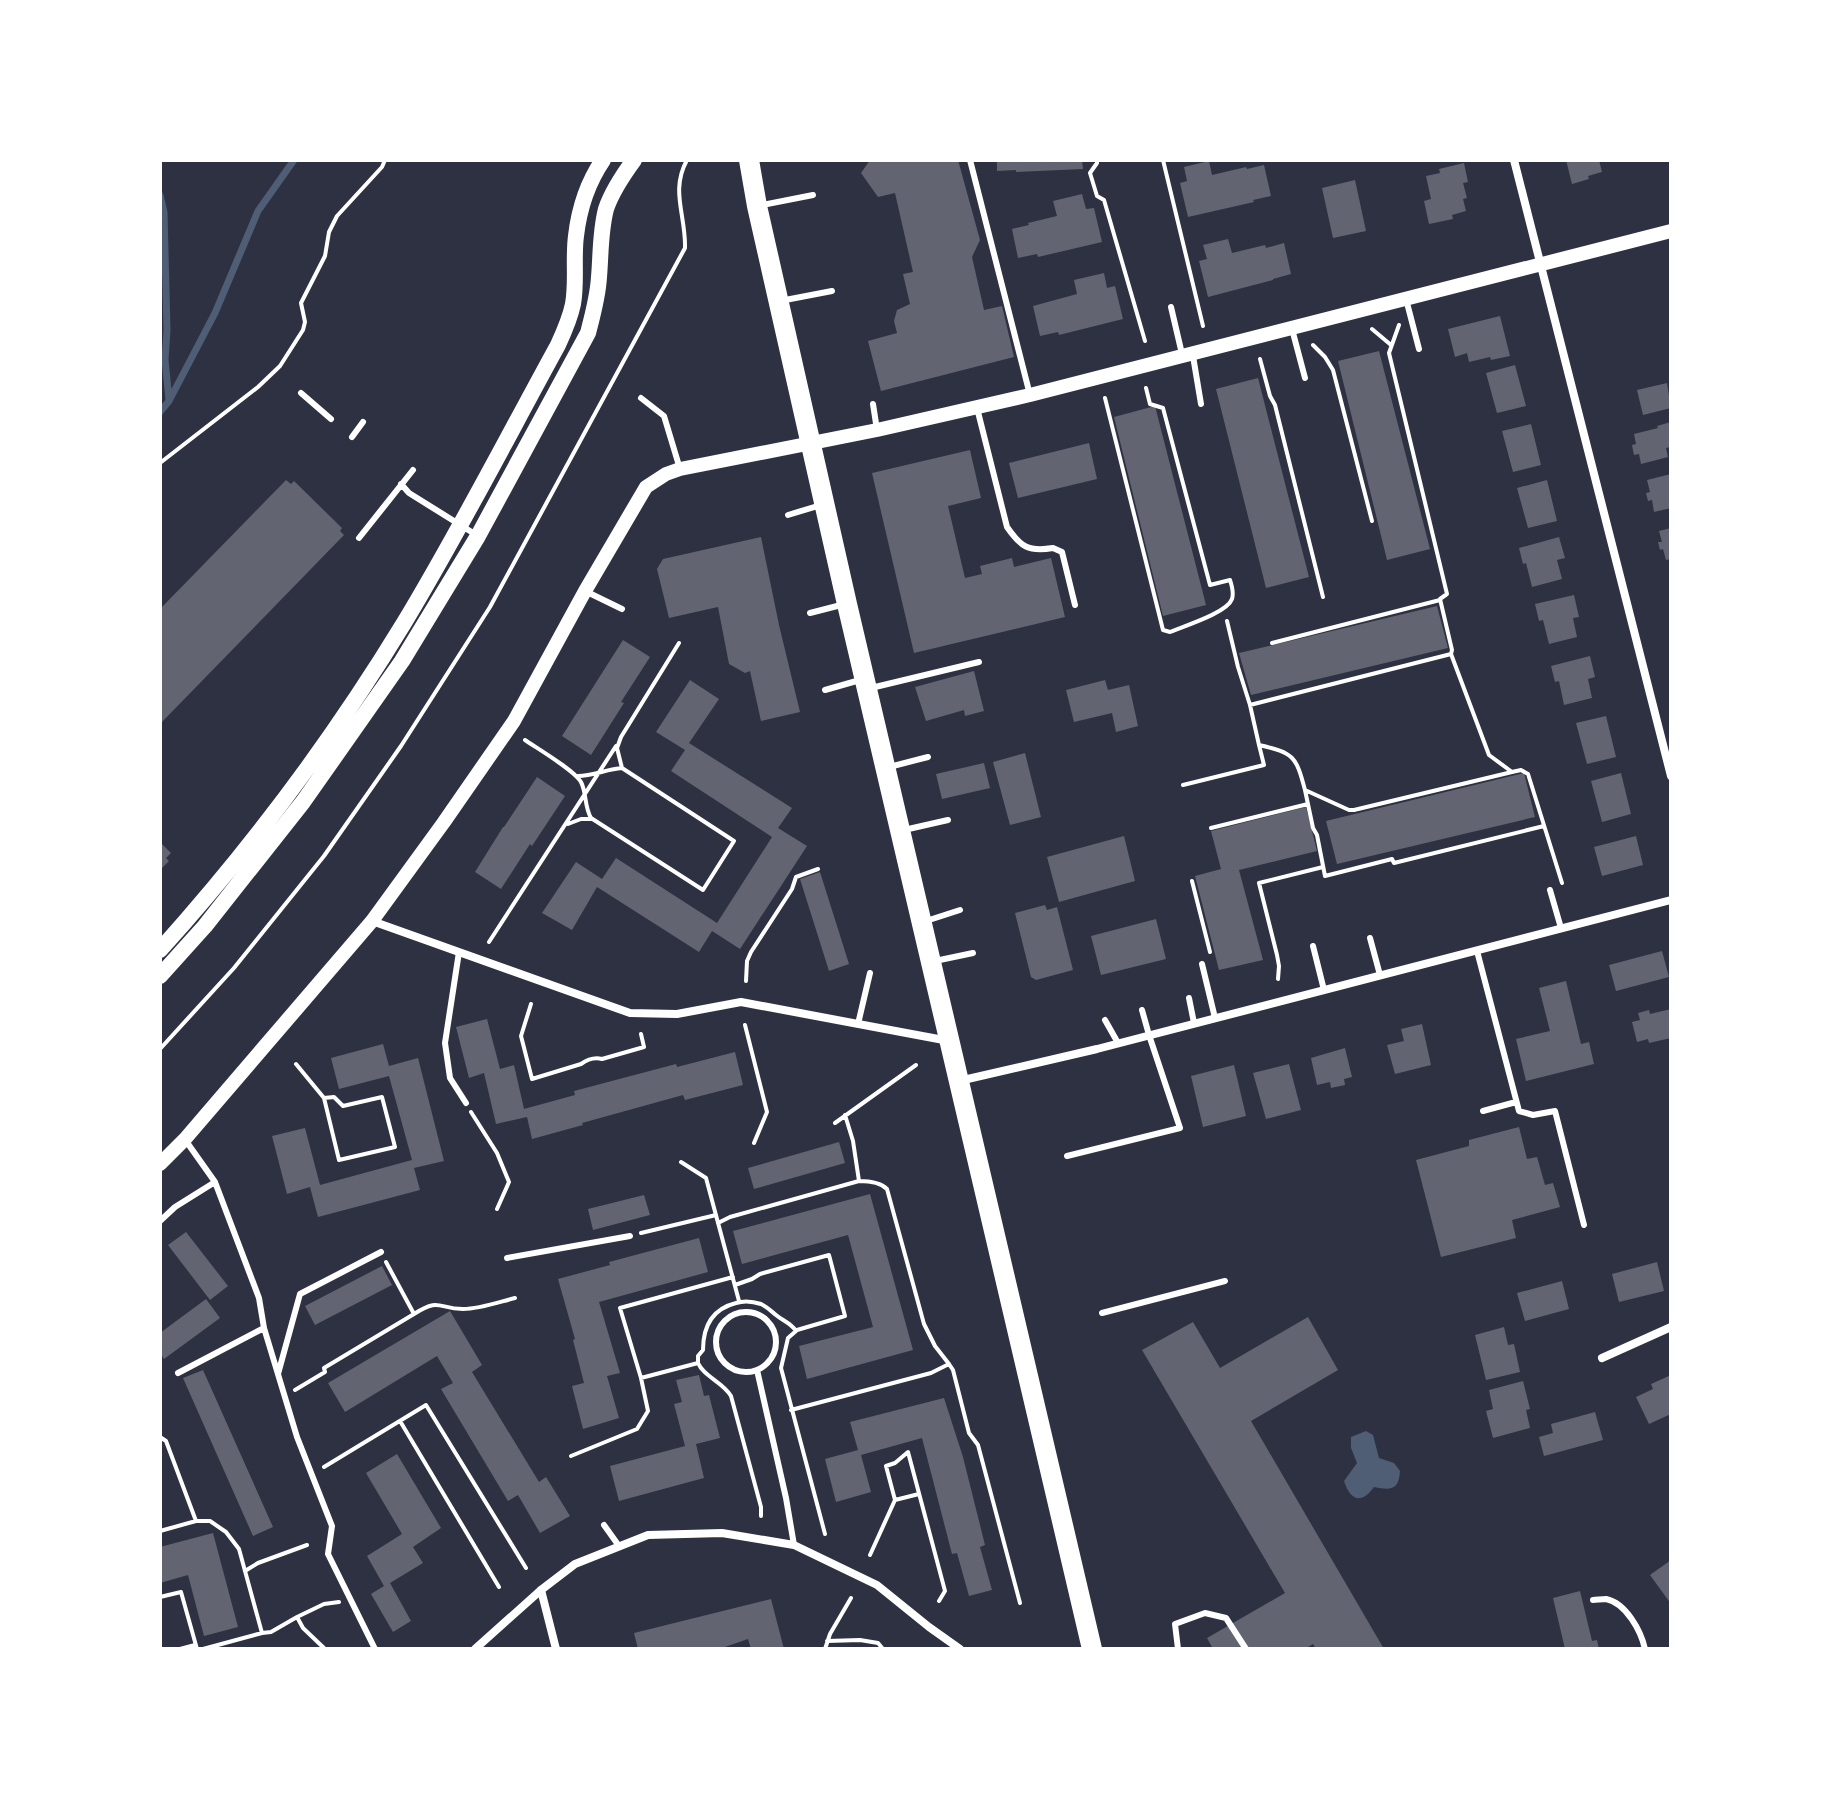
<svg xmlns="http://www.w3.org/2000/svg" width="1831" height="1809" font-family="'Fira Sans Condensed',sans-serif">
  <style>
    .water { fill: #4f5d75 }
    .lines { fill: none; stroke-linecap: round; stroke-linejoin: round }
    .stream { stroke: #4f5d75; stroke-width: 7 }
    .building { fill: #626471 }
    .path { stroke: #fff; stroke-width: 4 }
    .service { stroke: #fff; stroke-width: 6 }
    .minor { stroke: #fff; stroke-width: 8 }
    .tertiary { stroke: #fff; stroke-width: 14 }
    .secondary { stroke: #fff; stroke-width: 16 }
    .primary { stroke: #fff; stroke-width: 20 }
  </style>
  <rect width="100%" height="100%" fill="#2d3142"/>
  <path class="water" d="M1366,1431l7,4 6,23 15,5 6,8c-1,20 -10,19 -26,16 -13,18 -24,13 -30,-6l13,-18 -6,-15v-11z"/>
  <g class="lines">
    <path class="stream" d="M160,195l4,17 3,118 -2,30 4,40
      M160,412l9,-11 46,-88 43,-102 36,-51"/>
  </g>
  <path class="building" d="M870,160h88l22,80 -8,17 12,53 18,-4 12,51 -133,34 -13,-50 29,-8 -3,-12 3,-11 13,-6 -7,-30 10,-2 -18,-79 -17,4 -17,-24z
    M997,160h85l1,9 -67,3v-2l-19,1z
    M1566,160h33l3,12 -14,4 1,3 -17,5z
    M1209,161l3,14 34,-8 1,2 17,-4 7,31 -18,4 1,2 -66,15 -8,-34 7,-2 -3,-14z
    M1464,163l4,19 -5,1 4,15 -4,1 3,12 -14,4 1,4 -24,5 -5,-23 7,-2 -5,-23 14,-3 -1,-4z
    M1355,180l11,51 -33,7 -11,-50z
    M1082,194l4,15 8,-1 8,34 -64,15 -1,-3 -19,4 -6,-29 17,-4 -1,-2 29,-7 -4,-15z
    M1228,239l4,14 33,-8 1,3 18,-5 7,31 -18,5v1l-65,17 -9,-36 8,-2 -4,-14z
    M1104,273l3,15 8,-2 8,33 -64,16 -1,-3 -18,4 -7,-30 44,-12 -3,-14z
    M1500,316l10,40 -19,4 -1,-3 -21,5 -2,-9 -12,4 -7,-28z
    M1379,351l51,198 -43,11 -49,-199z
    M1515,365l11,41 -29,7 -11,-40z
    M1258,378l51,199 -43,11 -50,-199z
    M1667,383l4,25 -28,7 -6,-25z
    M1155,406l51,199 -43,11 -49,-199z
    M1671,422v25l-5,1 2,9 -27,7 -2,-10 -5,1 -2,-10 4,-1 -2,-10 24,-6 -1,-2z
    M1531,424l10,41 -28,7 -11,-41z
    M1089,443l8,36 -79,19 -9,-35z
    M970,450l11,48 -33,8 17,72 17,-4 -2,-8 32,-8 2,9 37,-9 14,59 -151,36 -42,-180z
    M1671,474v34l-17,4 -2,-12 -4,1 -2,-8 4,-1 -3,-12z
    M286,480l5,4 3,-3 48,47 -2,3 4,4 -184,189v-115z
    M1547,480l10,41 -29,7 -11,-40z
    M1671,528v31l-5,1 -3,-11 -3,1 -2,-8h4l-3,-11z
    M761,537l18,88 21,87 -39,9 -11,-50 -5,2 -16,-9 -11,-57 -49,11 -12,-49 6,-10z
    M1559,537l6,21 -8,2 5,19 -30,8 -6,-24 -3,1 -4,-16z
    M1574,595l5,22 -6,1 4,19 -28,7 -6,-24 -4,1 -4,-17z
    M1437,606l11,42 -197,47 -12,-42z
    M623,640l27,17 -29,45 3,1 -33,52 -29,-19z
    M1590,656l5,21 -7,2 4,19 -28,7 -5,-24 -4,1 -4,-16z
    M974,671l10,40 -19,5 -1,-6 -38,11 -11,-34z
    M690,680l29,19 -30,44 103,65 -14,20 29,18 -67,103 -28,-18 -13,21 -102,-65 -25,43 -30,-17 34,-51 26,17 14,-21 101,65 55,-86 -101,-66 14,-21 -29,-18z
    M1105,680l3,10 21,-5 9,41 -22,6 -4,-19 -38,9 -8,-32z
    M1606,716l10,41 -29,7 -11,-41z
    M1025,753l16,64 -31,8 -17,-63z
    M984,763l6,25 -48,11 -6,-25z
    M1524,773l11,44 -198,47 -11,-43z
    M1621,773l10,41 -29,8 -11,-41z
    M537,777l28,19 -33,50 -2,-2 -29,45 -26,-17 28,-45h1z
    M1306,807l11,44 -78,19 24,90 -44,10 -24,-94 26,-7 -10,-38z
    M1124,836l11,45 -76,21 -12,-45z
    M1636,836l7,29 -41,11 -8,-29z
    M160,842l11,11 -5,5 3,3 -9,9z
    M820,872l29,92 -20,7 -29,-92z
    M1045,905l2,5 10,-3 16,63 -37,10 -5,-3 -16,-64z
    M1156,919l10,40 -65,16 -10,-39z
    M1662,951l7,26 -53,14 -7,-26z
    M1566,981l15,63 8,-2 5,22 -68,17 -10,-42 34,-8 -11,-43z
    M1671,1009v29l-22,5 -1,-4 -11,3 -5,-20 8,-2 -2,-7 11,-3 1,4z
    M487,1019l13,50 14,-4 10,44 51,-14 -1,-4 102,-27 1,3 58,-15 8,33 -58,15 -2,-5 -101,28 1,2 -51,14 -5,-22 -31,7 -12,-51 -15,5 -13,-51z
    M1422,1024l9,41 -36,9 -8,-29 17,-4 -3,-12z
    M383,1044l6,22 29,-8 26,103 -30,7 6,22 -102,27 -8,-30 -23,7 -15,-58 33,-8 15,57 92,-25 -23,-84 -50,13 -8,-31z
    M1345,1048l7,29 -8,2 1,6 -14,3 -1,-6 -13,3 -6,-27z
    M1289,1064l12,46 -35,9 -13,-46z
    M1234,1065l12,51 -43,11 -12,-51z
    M1519,1127l8,32 10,-2 8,28 8,-2 7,24 -48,13 4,18 -75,19 -25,-97 53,-14v-6z
    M839,1142l6,21 -91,26 -6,-21z
    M870,1194l43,156 -106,29 -8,-33 74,-19 -25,-92 -106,29 -9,-33z
    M644,1195l6,20 -57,15 -5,-21z
    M186,1232l42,54 -18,14 -42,-55z
    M699,1238l9,34 -109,30 21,71 -13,3 12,42 -36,11 -11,-43 12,-3 -11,-43 2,-1 -17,-60 52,-14 -1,-3z
    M1657,1262l7,29 -45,11 -7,-28z
    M382,1266l10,19 -77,40 -10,-19z
    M1562,1281l7,28 -44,12 -8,-28z
    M206,1299l14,19 -56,41 -4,-6v-20z
    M450,1311l32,54 -10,7 67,110 7,-5 24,39 -30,17 -22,-38 -10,6 -67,-112 12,-6 -16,-27 -92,56 -17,-29z
    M1308,1317l30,53 -87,51 133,228h-68l-3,-5 -8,5h-92l-6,-11 78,-45 -143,-243 51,-28 27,46z
    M1504,1327l4,18 6,-1 6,28 -34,8 -11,-45z
    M203,1370l70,157 -20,9 -70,-158z
    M699,1375l5,21 5,-1 11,43 -24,6 8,34 -85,23 -9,-35 75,-20 -11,-42 8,-2 -6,-22z
    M1671,1375v39l-22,10 -13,-27 17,-8 -2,-5z
    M1523,1381l7,28 -4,1 4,18 -37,10 -7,-27 7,-2 -4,-19z
    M944,1398l19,59 22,88 -5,2 12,43 -23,6 -12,-43 -5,1 -30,-116 -61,17 10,37 -35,10 -11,-43 33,-9 -8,-28z
    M1595,1412l8,28 -59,16 -5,-19 14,-4 -2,-9z
    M397,1454l44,74 -28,19 10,16 -33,20 21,38 -18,11 -22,-38 13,-8 -17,-30 35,-22 -36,-61z
    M213,1533l25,94 -34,9 -16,-61 -28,8v-36z
    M1671,1560v44l-21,-29z
    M1580,1591l12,50 5,-1 2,9h-34l-12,-51z
    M771,1599l13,50h-33l-3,-10 -29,10h-81l-4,-16z"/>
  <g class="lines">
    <path class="path" d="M1097,160v3l-7,10 7,23 7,4 41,141
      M1163,160l40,166
      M1399,325l-10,28 58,241 -7,5 12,51 -1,4 38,101 23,17 9,-2 7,4 34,109
      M1372,329l19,16
      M1313,345l12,12 8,13 39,151
      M1260,359l10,37 5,9 48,192
      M1105,398l58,232 7,2c14,-6 57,-19 62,-33 2,-6 0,-13 -2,-19l-20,5 -47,-177 -13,-4 -4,-16
      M160,463l98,-76 22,-21 23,-36 2,-8 -4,-19 24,-47 4,-24 8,-16 45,-49 3,-7
      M1227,621l11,46 12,38
      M1272,643l168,-43
      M525,740c13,9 49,30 56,42 6,12 3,24 10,36l112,72 31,-49 -112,-73 -5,-20 4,-11 58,-94
      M1259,745l-9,-40 201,-51
      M1512,772l-158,38h-5l-44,-20 8,38 4,7 8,41 67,-17 2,4 150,-37
      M578,776c15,0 29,-7 44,-8
      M1183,785l81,-20 -5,-20c35,8 37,11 46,45
      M568,824l13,-5h11
      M1211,828l97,-24
      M1192,881l18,71
      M489,942l127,-196
      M1278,979l1,-13 -2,-11 -18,-72 64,-16
      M746,981l1,-20 4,-9 41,-63 4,-12 22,-8
      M531,1004l-10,32 11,43 49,-15c7,-5 13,-7 21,-5l42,-12 -3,-13
      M745,1025l22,87 -13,31
      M160,1049l74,-81 90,-112 77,-110 89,-139 195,-359c1,-33 -15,-57 2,-88
      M296,1064l28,34 15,62 56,-13 -13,-50 -39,9 -9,-9 -10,1
      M471,1112l26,41 12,29 -12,27
      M835,1123l81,-58
      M681,1162l25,16 33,123
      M718,1223l12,-6 129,-36 -6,-40 -8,-26
      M641,1233l75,-18
      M735,1285l17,-6 8,-5 69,-19 16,61 -48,14
      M414,1314c26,-17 24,-5 49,-5 17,0 36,-7 52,-11
      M698,1363v-7l5,-6c0,-23 9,-41 33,-47 9,-3 16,-2 25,1 6,3 10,7 15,11 7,6 15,8 20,16l-8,7 -7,30 44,166
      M949,1364l4,6 16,63 9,12 42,158
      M641,1378l-21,-70 113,-31
      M295,1390l30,-18 -1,-4 90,-54 -28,-52
      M791,1410l140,-37 18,-9 -14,-18 -11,-22 -37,-135c-7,-7 -18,-8 -28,-8
      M400,1421l99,166
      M160,1437l6,4 30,80h14l16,11 13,17 23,84 9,-1 26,-15 6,11 22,21
      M571,1456l66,-27 11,-18 -7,-33 57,-15c6,14 25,19 33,33l30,111v9
      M324,1467l102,-62 100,163
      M895,1500l24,-6
      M160,1531l36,-10
      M870,1555l25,-55 -9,-34 9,-3 13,-11 37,139 -6,10
      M245,1571l13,-8 49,-18
      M160,1597l21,-5 16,57
      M297,1617l27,-13 15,-2
      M827,1641l33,-1 18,3 5,6
      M180,1649l15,-4
      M203,1649l59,-16
      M825,1649l5,-15 21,-36"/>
    <path class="service" d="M970,160l60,235
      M762,205l51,-10
      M1406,299l13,50
      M780,301l52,-10
      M1171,307l11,47
      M1292,329l13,49
      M1193,356l8,48
      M301,393l30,26
      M641,398l23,18 16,53
      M873,404l4,26
      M977,408l30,119c14,20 21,25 46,21l9,4 13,53
      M352,437l11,-15
      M401,484l8,9 69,43
      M788,515l33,-10
      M359,538l54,-68
      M585,591l37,18
      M810,613l35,-9
      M871,688l108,-26
      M825,690l35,-10
      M889,767l39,-10
      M904,830l44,-10
      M1550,890l11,38
      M926,921l34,-11
      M1370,938l10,37
      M1313,946l11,44
      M1477,951l42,160 14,4 22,-4 29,114
      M459,952l-14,91 5,35 16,25
      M935,961l38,-8
      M1202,964l13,54
      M1189,998l5,25
      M1105,1020l13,23
      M858,1024l12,-51
      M1483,1111l33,-9
      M186,1141l29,41 44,116 5,30 33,109 35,89 -4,28 47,95
      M1067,1156l113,-28 -31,-93 -7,-25
      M160,1221l15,-14 40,-25
      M507,1258l123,-22
      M716 1342a30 30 0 1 1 60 0a30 30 0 1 1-60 0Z
      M1102,1313l123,-32
      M757,1370l29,128 8,47
      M178,1373l86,-45
      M278,1374l22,-80 81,-42
      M604,1525l15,21
      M1593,1600c3,0 9,-1 13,-1 20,4 35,32 39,50
      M1178,1649l-3,-25 30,-11 21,5 20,31"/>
    <path class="minor" d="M1514,160l157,616
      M372,921l258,92 47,1 64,-12 208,39
      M959,1081l138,-32 574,-149
      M1602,1358l69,-31
      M541,1590l15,59
      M475,1649l66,-59 34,-26 73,-29 74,-2 72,12 83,40 52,42 31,22"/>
    <path class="tertiary" d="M160,1164l25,-25 187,-218 72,-99 70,-101 71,-130 61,-104 20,-13 14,-5 197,-39 153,-35 641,-164"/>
    <path class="secondary" d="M160,950c90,-100 174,-212 244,-327 55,-91 103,-185 154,-278 6,-13 12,-26 15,-41 4,-22 0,-46 3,-68 3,-26 12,-54 27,-76
      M160,976l45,-50 98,-124 99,-141 76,-125 110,-203c5,-19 10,-37 11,-56 2,-23 1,-45 7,-68 6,-18 17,-34 28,-49"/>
    <path class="primary" d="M749,160l8,46 90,398 245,1045"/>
  </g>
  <rect width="1831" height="1809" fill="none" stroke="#ffffff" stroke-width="324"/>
</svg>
